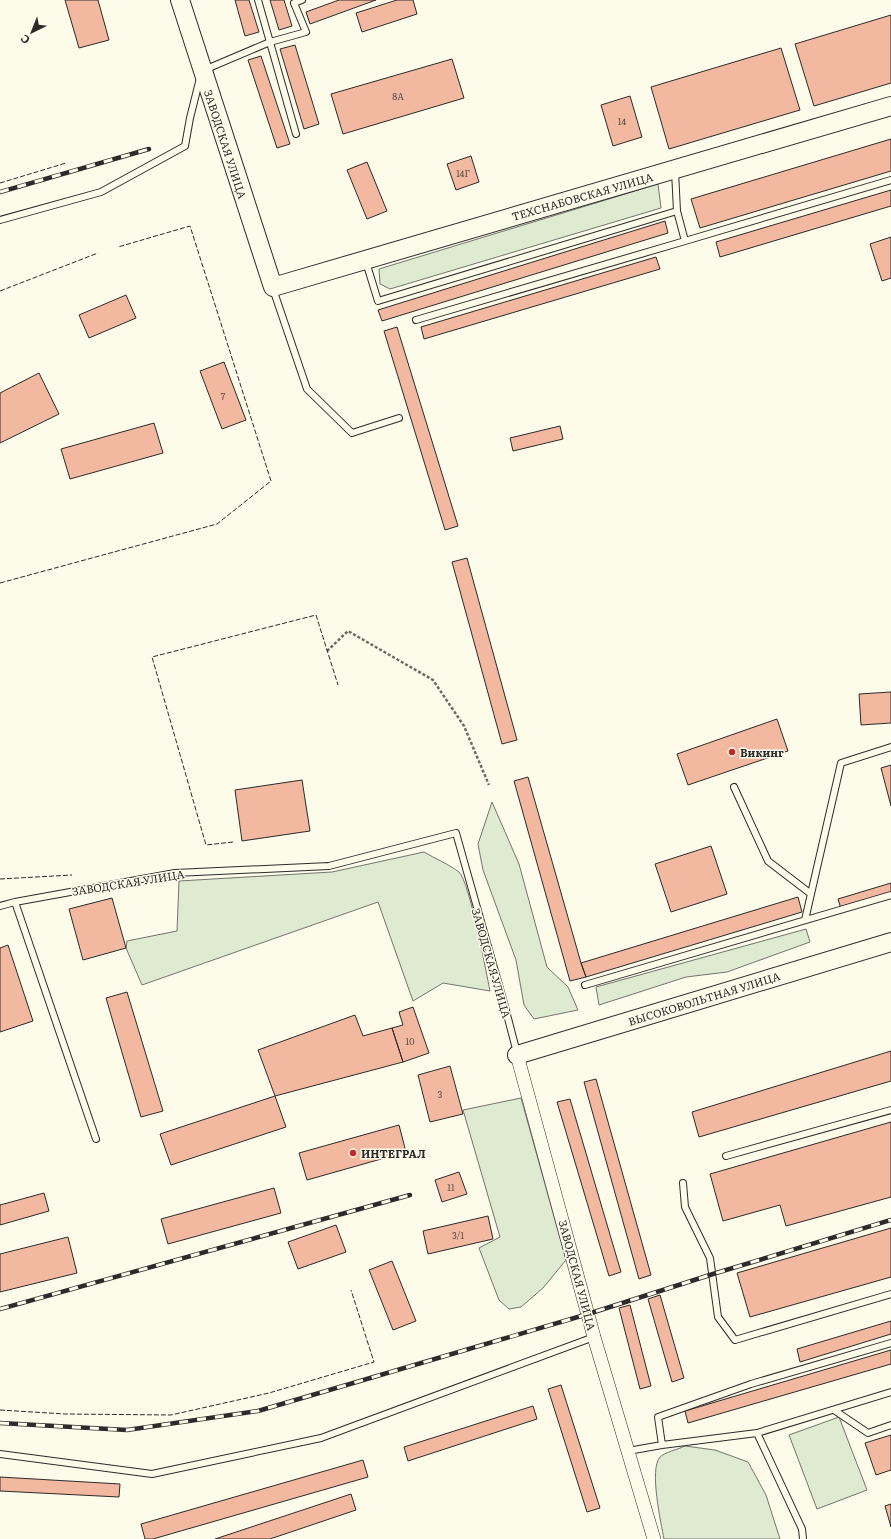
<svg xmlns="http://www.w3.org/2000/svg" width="891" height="1539" font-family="Literata,serif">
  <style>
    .green { fill: #deebd1; stroke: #74746e }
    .building { fill: #f2b8a0; stroke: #2b2b2b }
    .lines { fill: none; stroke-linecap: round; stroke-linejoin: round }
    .lane-casing { stroke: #2b2b2b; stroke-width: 8 }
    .street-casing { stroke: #2b2b2b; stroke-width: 14 }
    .secondary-casing { stroke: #2b2b2b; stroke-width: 20 }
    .path { stroke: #6a6964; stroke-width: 2.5; stroke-dasharray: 3 2; stroke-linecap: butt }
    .lane { stroke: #fdfbea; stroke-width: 6 }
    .street { stroke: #fdfbea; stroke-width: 13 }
    .secondary { stroke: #fdfbea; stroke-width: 18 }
    .rail-casing { stroke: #2b2b2b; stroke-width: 4.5 }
    .rail { stroke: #fdfbea; stroke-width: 3; stroke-dasharray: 9; stroke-linecap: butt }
    .fence { stroke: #2b2b2b; stroke-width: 1; stroke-dasharray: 5 2; stroke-linecap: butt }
    .poi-dot { fill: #c62828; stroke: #fdfbea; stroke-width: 1.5 }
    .labels { text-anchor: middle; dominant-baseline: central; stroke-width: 3; stroke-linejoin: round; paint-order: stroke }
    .number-label { font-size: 9px; fill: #5d4e48 }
    .street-label { font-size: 11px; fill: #2b2b2b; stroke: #fdfbea }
    .poi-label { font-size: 11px; font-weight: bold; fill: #2b2b2b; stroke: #fdfbea; text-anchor: start }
  </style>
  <rect width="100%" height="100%" fill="#fdfbea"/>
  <path class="green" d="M658,184l3,24 -271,81 -10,-5 -1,-15z
    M492,802l27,62 28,103 21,20 10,23 -44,9 -10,-14 -8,-45 -33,-90 -5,-26z
    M424,852c10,6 26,13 35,20 11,11 27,100 31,119l-47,-8 -30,18 -35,-99 -236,83 -16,-37 1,-7 50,-10 2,-50 153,-9z
    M806,929l4,13 -83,30 -41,5 -87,28 -3,-18z
    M521,1098l45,162 -23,28 -22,19 -12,2 -10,-9 -20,-52 21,-11 -37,-127z
    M839,1417l28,73 -50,19 -28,-74z
    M685,1446l30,4 33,12 18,33 14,44h-116c-3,-16 -15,-70 -4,-82 3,-4 19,-8 25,-11z"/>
  <path class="building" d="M65,0h33l11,40 -30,8z
    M235,0h14l10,32 -14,4z
    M270,0h14l8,26 -13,4z
    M339,0h37l-66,24 -4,-12z
    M397,0h16l4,14 -55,18 -6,-19z
    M891,15v68l-77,23 -19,-62z
    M295,45l24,79 -15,5 -24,-80z
    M781,48l19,62 -131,39 -18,-62z
    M261,56l29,88 -13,4 -29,-88z
    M452,59l12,39 -121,36 -12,-40z
    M630,96l12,41 -29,9 -12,-41z
    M891,139v32l-191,57 -9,-29z
    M471,156l8,26 -23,8 -9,-26z
    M367,162l20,49 -20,8 -20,-49z
    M891,190v16l-171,51 -4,-15z
    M665,221l3,12 -286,88 -4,-11z
    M891,237v41l-9,3 -12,-37z
    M656,257l4,12 -236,70 -3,-12z
    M126,295l10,23 -47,20 -10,-23z
    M397,327l61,199 -13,4 -61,-199z
    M224,362l22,58 -24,9 -22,-58z
    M39,373l20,41 -59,29v-50z
    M154,423l9,30 -93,26 -9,-30z
    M560,426l3,13 -50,12 -3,-13z
    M467,558l50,182 -15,4 -50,-182z
    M891,692v31l-30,2 -2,-31z
    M777,719l11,32 -100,34 -11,-31z
    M891,765v41l-10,-38z
    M528,777l53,186 5,14 -16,4 -56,-200z
    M302,780l8,51 -68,10 -7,-51z
    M711,846l16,48 -56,18 -16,-48z
    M891,883v14l-49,15 -4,-13z
    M798,897l4,15 -216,65 -5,-14z
    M112,898l14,50 -43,12 -14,-51z
    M8,945l25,76 -33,11v-84z
    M127,992l36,119 -22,6 -35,-119z
    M413,1007l16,46 -26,9 -11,-34 11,-3 -4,-13z
    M355,1015l8,21 29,-8 11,34 -128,34 -17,-46z
    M891,1051v30l-192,56 -7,-25z
    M450,1066l13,48 -33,8 -12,-47z
    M596,1079l55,196 -12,4 -55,-197z
    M275,1096l11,31 -115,38 -11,-31z
    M570,1099l51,173 -12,4 -52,-174z
    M891,1122v75l-105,29 -6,-21 -57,16 -13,-47z
    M399,1125l7,27 -99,28 -8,-27z
    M459,1172l8,22 -25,8 -7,-22z
    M274,1188l7,25 -113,31 -7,-25z
    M44,1193l5,18 -49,14v-20z
    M488,1216l5,23 -65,15 -5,-23z
    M336,1225l10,27 -48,17 -10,-27z
    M891,1228v49l-141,40 -13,-44z
    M68,1237l9,36 -77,19v-38z
    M392,1261l24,60 -23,9 -24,-60z
    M660,1295l24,83 -12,4 -24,-83z
    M630,1305l21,81 -11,3 -21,-81z
    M891,1321v13l-91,28 -3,-13z
    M891,1350v14l-203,59 -3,-12z
    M561,1385l39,123 -13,4 -39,-123z
    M533,1406l4,13 -129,42 -4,-14z
    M891,1435v35l-15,5 -11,-32z
    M363,1460l5,17 -215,62h-8l-4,-15z
    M0,1477l120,7 -1,13 -119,-6z
    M351,1494l5,16 -86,29h-55z
    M891,1504v23l-6,-21z"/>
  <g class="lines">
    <defs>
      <path id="lane" d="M258,0l38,134
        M204,70l66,-28 36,-10 -12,-29 8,-3
        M675,171l2,40 8,30 206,-61
        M0,220l101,-28 84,-46 5,-28 10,-40
        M366,262l12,39 299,-90
        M273,289l34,100 45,44 47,-15
        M416,320l269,-79
        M734,787l34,74 43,33
        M15,902l81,237
        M0,906l15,-4 160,-29 154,-7 127,-33 48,170 13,50
        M805,920l36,-157 50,-16
        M585,985l306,-90
        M726,1156l165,-46
        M683,1183l2,24 25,51 8,59 17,23 156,-46
        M834,1410l34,23 23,-8
        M757,1433l134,-41
        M662,1445l-4,-28 93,-33 140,-41
        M628,1451l34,-6 95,-12 45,96 1,10
        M0,1454l152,20 169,-36 273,-101"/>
      <path id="street" d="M517,1055l77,282 60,202"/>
      <path id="secondary" d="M180,0l93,287 618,-181
        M517,1055l374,-113"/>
    </defs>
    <use href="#lane" class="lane-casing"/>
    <use href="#street" class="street-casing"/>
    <use href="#secondary" class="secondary-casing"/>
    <path class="path" d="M327,651l21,-20 85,49 31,46 25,59"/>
    <use href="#lane" class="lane"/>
    <use href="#street" class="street"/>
    <use href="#secondary" class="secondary"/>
    <defs>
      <path id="rail" d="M0,192l149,-43
        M0,1309l410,-114
        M0,1423l127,7 131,-19 330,-97 125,-40 178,-54"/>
    </defs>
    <use href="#rail" class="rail-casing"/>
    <use href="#rail" class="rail"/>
    <path class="fence" d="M0,183l66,-20
      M0,291l98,-38
      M0,583l217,-59 54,-43 -81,-255 -72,21
      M233,842l-27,3 -54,-188 164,-42 22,70
      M0,879l72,-4
      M0,1410l65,4 106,1 98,-22 105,-31 -23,-72"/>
  </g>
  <g class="poi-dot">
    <circle cx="732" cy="752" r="4"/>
    <circle cx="353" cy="1153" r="4"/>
  </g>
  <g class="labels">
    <g class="number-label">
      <text x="398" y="96">8А</text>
      <text x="622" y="121">14</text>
      <text x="463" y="173">14Г</text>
      <text x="223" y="396">7</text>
      <text x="410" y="1041">10</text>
      <text x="440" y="1094">3</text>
      <text x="451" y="1187">11</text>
      <text x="458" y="1235">3/1</text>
    </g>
    <g class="street-label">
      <text transform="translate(226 144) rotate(72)">ЗАВОДСКАЯ УЛИЦА</text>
      <text transform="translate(582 196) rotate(-16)">ТЕХСНАБОВСКАЯ УЛИЦА</text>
      <text transform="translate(128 882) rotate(-9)">ЗАВОДСКАЯ УЛИЦА</text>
      <text transform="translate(492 963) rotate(74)">ЗАВОДСКАЯ УЛИЦА</text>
      <text transform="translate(704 998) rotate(-17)">ВЫСОКОВОЛЬТНАЯ УЛИЦА</text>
      <text transform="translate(578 1275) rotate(75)">ЗАВОДСКАЯ УЛИЦА</text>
    </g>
    <g class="poi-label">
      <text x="740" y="752">Викинг</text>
      <text x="361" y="1153">ИНТЕГРАЛ</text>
    </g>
  </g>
  <g transform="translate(32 32) rotate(223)" stroke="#fdfbea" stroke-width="3" paint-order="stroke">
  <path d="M0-3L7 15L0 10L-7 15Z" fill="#2b2b2b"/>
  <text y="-6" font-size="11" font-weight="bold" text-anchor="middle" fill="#2b2b2b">С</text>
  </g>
</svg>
